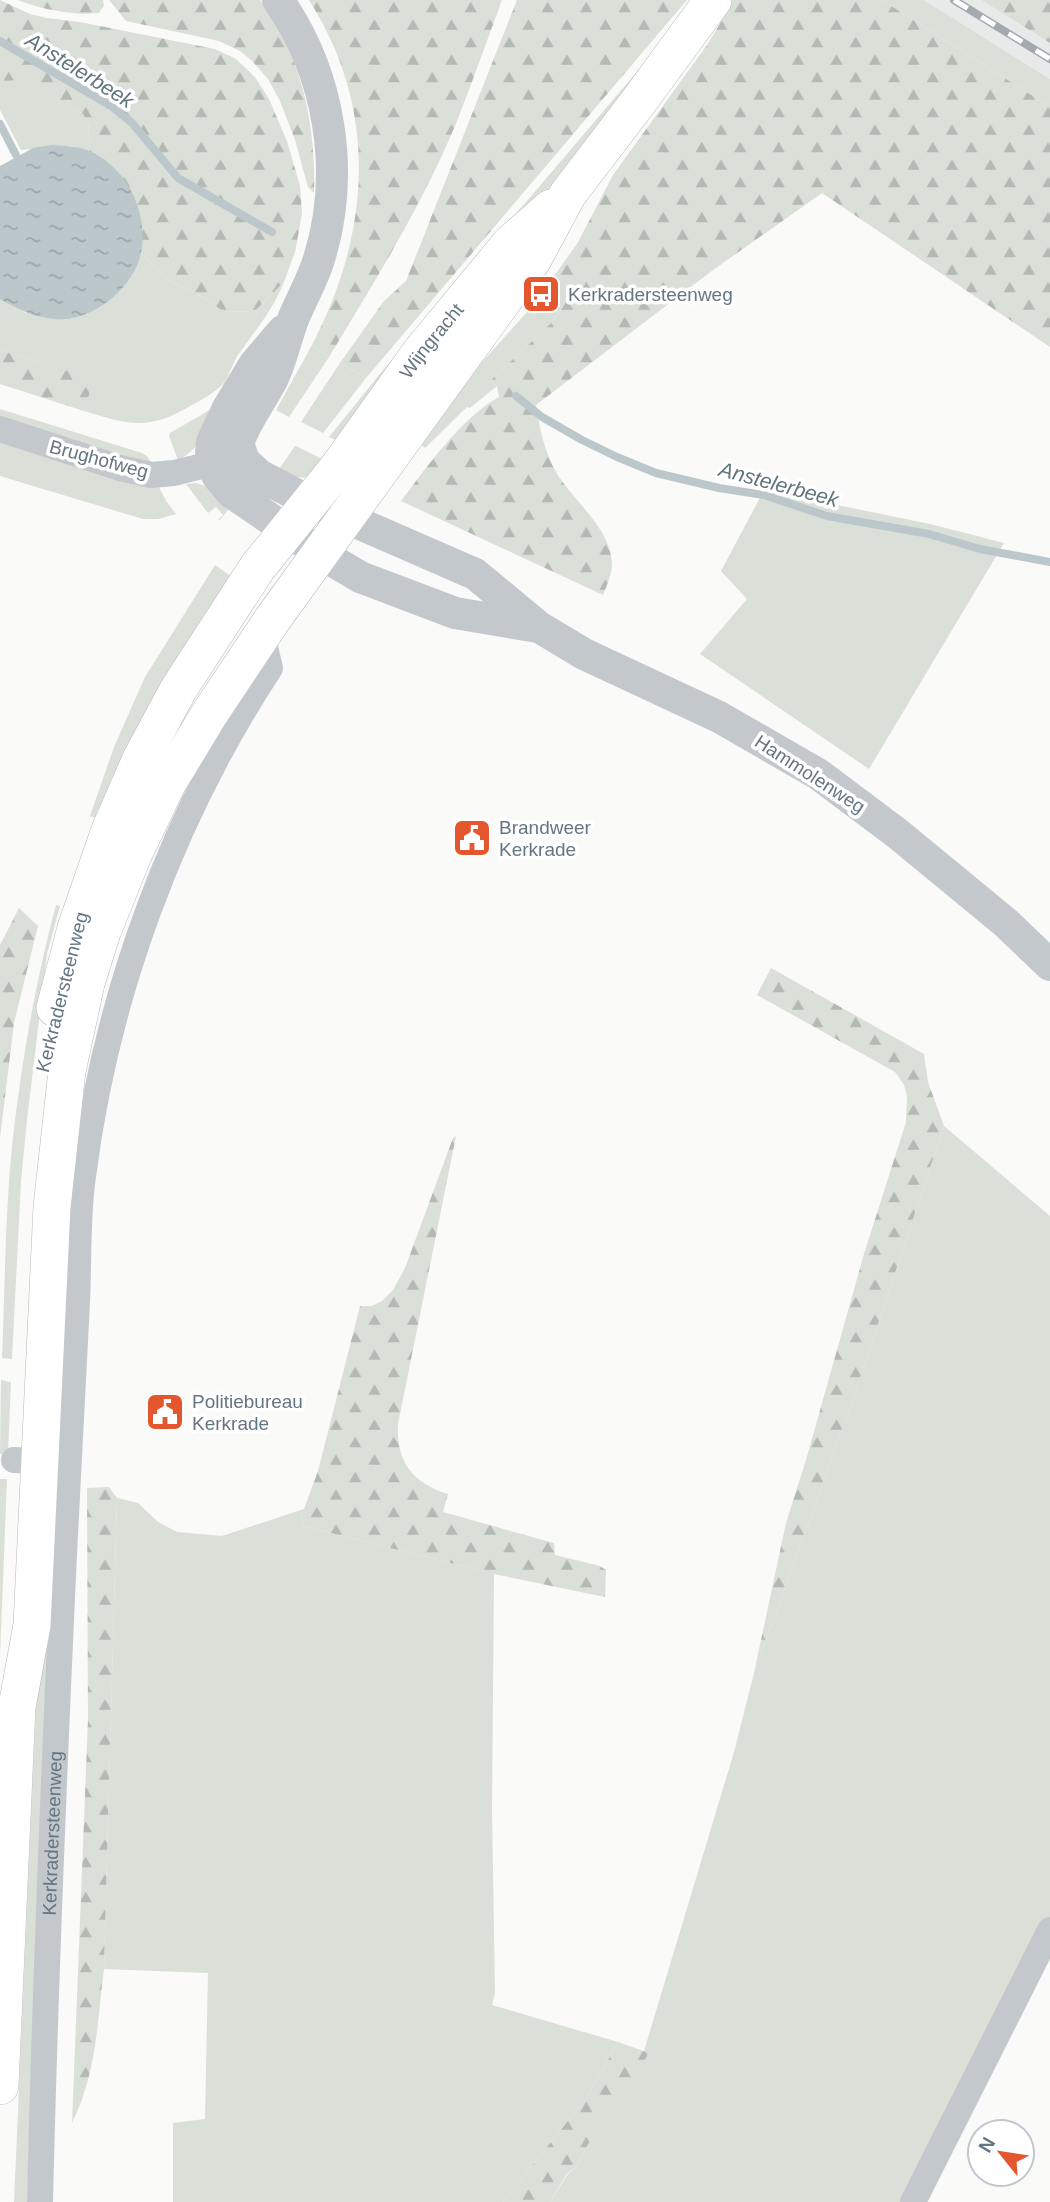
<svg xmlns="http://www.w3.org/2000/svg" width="1050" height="2202" font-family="Arial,sans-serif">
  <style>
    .built { fill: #e8e9e9 }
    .grass { fill: #dadfd7 }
    .forest { fill: url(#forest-firs) }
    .water { fill: url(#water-ripples) }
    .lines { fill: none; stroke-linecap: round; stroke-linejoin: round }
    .stream { stroke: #bbc7cb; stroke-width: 8 }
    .secondary-casing { stroke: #b3babf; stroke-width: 38 }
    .minor { stroke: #c3c8cc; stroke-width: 26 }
    .tertiary { stroke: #c3c8cc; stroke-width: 32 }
    .secondary { stroke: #fff; stroke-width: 37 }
    .rail-casing { stroke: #a2aab0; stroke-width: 8 }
    .rail { stroke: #fff; stroke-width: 5; stroke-dasharray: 16; stroke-linecap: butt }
    .labels { text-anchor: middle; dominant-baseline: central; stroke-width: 7; stroke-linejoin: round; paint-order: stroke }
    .poi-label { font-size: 19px; fill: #657683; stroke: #fff; text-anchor: start }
    .street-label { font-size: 19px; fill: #657683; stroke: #fff }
    .water-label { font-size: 21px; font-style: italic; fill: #60757c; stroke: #fff }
  </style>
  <defs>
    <pattern id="forest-firs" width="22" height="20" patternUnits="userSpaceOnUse" patternTransform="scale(1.75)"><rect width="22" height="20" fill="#dadfd7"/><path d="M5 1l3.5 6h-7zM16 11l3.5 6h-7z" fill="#b4b9b4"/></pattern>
    <pattern id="water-ripples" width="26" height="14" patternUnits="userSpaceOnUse" patternTransform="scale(1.75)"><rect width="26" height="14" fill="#bbc7cb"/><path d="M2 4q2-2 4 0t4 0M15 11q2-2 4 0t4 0" fill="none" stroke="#9ca6aa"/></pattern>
  </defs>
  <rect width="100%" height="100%" fill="#fafaf8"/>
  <path class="built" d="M924,0h57l69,43v36z"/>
  <path class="grass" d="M882,0h42l126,79v28z
    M663,41l-57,81 -189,220 -73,102 -15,-7 50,-62z
    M21,79l62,35 5,9 2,29 -19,-6 -50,4 -21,-40v-29z
    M141,253l30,29 25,11 27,18 31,1 30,-30c-11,28 -29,49 -46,73 -6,9 -9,22 -15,29 -8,8 -21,16 -31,21 -44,26 -62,20 -108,6l9,-32 -93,-29v-51l26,14 105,-39z
    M557,272l12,17 1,8 -19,26 -61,58 7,5 -27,22 -3,-1 -42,41 -6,-5 46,-62 63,-70 7,3 9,-14 -5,-4z
    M312,345l17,12 -40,60 -13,-7z
    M340,363l26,15 -43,55 -22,-11z
    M213,408c-7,21 -13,42 -35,52l-9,-24 1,-3z
    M0,409l142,44 6,4 4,8 -152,-44z
    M0,439l159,48 7,14 10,13 -18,5h-15l-143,-43z
    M295,446h1l32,16c-18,20 -26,18 -51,10z
    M196,483l10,3 25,20 -11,14h-2l5,-5 -7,-8 -8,6 -22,-29z
    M764,490l166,34 74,19 -135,226 -169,-115 47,-55 -26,-28z
    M215,565l23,16 -139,238 -9,-3 24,-69 31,-70z
    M56,905l4,1 -13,48 -20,166 -6,61 -9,178 -10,-1c3,-70 3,-142 10,-212 9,-81 23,-163 44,-241z
    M944,1126l106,90v713l-145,273h-355l17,-27 11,-10 9,-19 61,-93 -4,-2 90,-299 20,-79 96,-265z
    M1,1380l10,2 -3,72h-8z
    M0,1479h7l-7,177z
    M53,1482l-26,720h-13l32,-719z
    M117,1498l21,5 20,19 19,10 45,4 79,-26 2,16 191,48 -2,236 3,183 -3,12 126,37 -31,55 -84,105h-330v-79l32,-4 3,-146 -104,-4z"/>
  <path class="forest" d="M0,0l30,14 17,4 33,4 135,27 21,10 19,18 14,22 18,42 13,45 2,28 -7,38 -11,30 -30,30 -31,-1 -27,-18 -25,-11 -30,-29v-25l-28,-61 -23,-15 -2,-29 -5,-9 -62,-34 -21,1z
    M18,0h85l1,6 -5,7c-23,3 -60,-4 -81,-13z
    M109,0h151c42,56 56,125 54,193l-6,-6 -13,-47 -15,-39 -12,-22 -16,-18 -12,-10 -21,-10 -93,-20z
    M309,0h193c-15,40 -29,81 -45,121 -34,83 -82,160 -128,236l-17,-12c59,-113 67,-235 -3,-345z
    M517,0h170l-321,378 -26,-15 44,-62 22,-20z
    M726,0h156l168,107v240l-228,-154 -109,77 -177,135c3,22 9,48 20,67 17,29 55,56 56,92 0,10 -5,21 -9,31l-202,-94c26,-34 60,-83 98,-104l-2,-11 -7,-5 61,-58 19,-26 -1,-8 -12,-17 20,-28 36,-69 94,-130 20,-33z
    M981,0h69v43z
    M0,350l94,29 -10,32 -84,-27z
    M19,908l19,18 -24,97 -14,115v-193z
    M771,968l153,86 4,28 16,44 -94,282 -96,265 32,-150 20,-63 58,-206 42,-132 1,-26 -3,-11 -9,-13 -138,-77z
    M456,1136l-58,288c-2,37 14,59 50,70l-5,18 111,31 1,12 45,11 6,4 -1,27 -111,-23 -191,-48 -2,-16 3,-1 14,-38 42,-165h12l10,-5 11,-11 12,-22 48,-130z
    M109,1487l8,11 -13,471c-7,54 -7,103 -32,154l16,-404 -1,-231z
    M618,2042l31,11 -62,93 -9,19 -12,10 -16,27h-47l84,-105z"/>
  <path class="water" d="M52,145c13,1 25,1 37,6 38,16 60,62 52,102 -7,35 -50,70 -86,66 -21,-2 -38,-10 -55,-20v-133l33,-18z"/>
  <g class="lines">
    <path class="stream" d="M0,41l111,65 21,17 46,55 94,54
      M0,124l16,31
      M516,396l26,21 40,23 35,17 39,16 63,15 45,7 63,21 102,18 51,15 70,13"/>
    <defs>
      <g id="secondary">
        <path id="s2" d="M55,1008l21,-80 34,-98 31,-71 37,-69 79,-122 83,-103 80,-112 90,-109 41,-36"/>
        <path d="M0,2086l17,-379 15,-82 20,-418 15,-136 19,-88 16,-51 31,-77 34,-71 43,-71 62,-93 261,-361 35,-65 71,-93 74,-101"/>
      </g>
    </defs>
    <use href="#secondary" class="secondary-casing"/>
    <g class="minor">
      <path d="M0,429l120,39 31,7 23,-2 57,-14"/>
      <path d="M14,1460l43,2"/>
      <path id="s1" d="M40,2202c5,-216 14,-432 24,-648 5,-84 9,-168 13,-252 2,-42 0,-85 6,-126 23,-179 88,-357 187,-508l-8,-33"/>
      <path d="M913,2202l137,-272"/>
    </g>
    <path class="tertiary" d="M278,0c52,74 68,172 41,259 -6,20 -17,39 -25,58 -8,20 -12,42 -21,61 -11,22 -27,42 -35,65l6,18 15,14 51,27 165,72 64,53 45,27 135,63 99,57 80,60 108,89 44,42
      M283,331l-29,34 -26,43 -16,34 -1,11 6,22 14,17 89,61 40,24 95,36 83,14"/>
    <use href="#secondary" class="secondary"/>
    <defs>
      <path id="rail" d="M954,0l96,59"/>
    </defs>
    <use href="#rail" class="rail-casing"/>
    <use href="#rail" class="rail"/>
  </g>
  <defs>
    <symbol id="bus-square" viewBox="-11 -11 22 22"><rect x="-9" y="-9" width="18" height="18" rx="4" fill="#e4572e" stroke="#fff"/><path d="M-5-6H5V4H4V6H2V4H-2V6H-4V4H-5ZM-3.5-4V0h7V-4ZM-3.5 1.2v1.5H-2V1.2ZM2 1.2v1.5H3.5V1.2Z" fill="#fff"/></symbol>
    <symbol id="civic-square" viewBox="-11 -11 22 22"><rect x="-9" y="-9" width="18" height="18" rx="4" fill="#e4572e" stroke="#fff"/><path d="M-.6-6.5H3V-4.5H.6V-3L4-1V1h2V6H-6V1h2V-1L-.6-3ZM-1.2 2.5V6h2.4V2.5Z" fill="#fff"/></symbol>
  </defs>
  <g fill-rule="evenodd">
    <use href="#bus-square" x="519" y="272" width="44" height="44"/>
    <use href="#civic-square" x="450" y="816" width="44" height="44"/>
    <use href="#civic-square" x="143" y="1390" width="44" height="44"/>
  </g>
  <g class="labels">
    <g class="poi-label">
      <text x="568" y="294">Kerkradersteenweg</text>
      <text x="499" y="827">Brandweer<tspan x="499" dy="22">Kerkrade</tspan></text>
      <text x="192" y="1401">Politiebureau<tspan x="192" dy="22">Kerkrade</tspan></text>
    </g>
    <g class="street-label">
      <text stroke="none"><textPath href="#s2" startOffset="774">Wijngracht</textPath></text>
      <text transform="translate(99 459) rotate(15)">Brughofweg</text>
      <text transform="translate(810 774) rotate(33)">Hammolenweg</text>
      <text transform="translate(62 992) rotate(-76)">Kerkradersteenweg</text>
      <text stroke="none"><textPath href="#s1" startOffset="369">Kerkradersteenweg</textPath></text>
    </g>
    <g class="water-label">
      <text transform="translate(80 70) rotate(32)">Anstelerbeek</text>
      <text transform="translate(779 484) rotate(15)">Anstelerbeek</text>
    </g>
  </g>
  <g transform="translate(1001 2153) rotate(300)"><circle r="33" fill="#ffffff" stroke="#c1c8cd" stroke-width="2"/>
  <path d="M0-5L12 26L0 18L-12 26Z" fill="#e4572e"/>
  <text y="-10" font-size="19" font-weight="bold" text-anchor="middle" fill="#657683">N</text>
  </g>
</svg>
